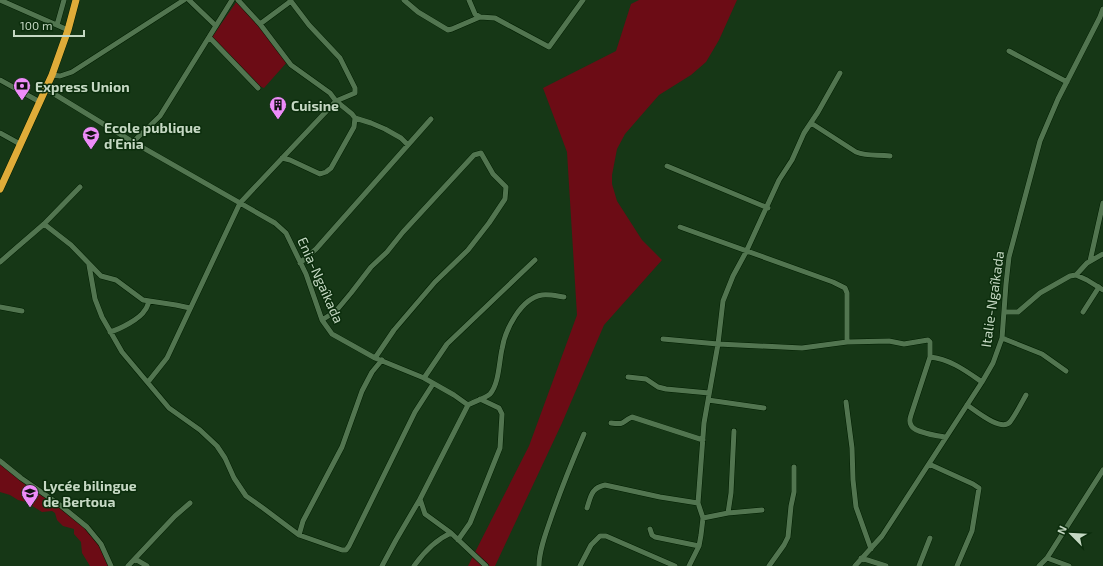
<svg xmlns="http://www.w3.org/2000/svg" width="1103" height="566" font-family="'Exo 2',sans-serif">
  <style>
    .green { fill: #6c0c15 }
    .lines { fill: none; stroke-linecap: round; stroke-linejoin: round }
    .minor-casing { stroke: #001e00; stroke-width: 6 }
    .highway-casing { stroke: #001e00; stroke-width: 8 }
    .minor { stroke: #527550; stroke-width: 5 }
    .highway { stroke: #dfac39; stroke-width: 7 }
    .labels { text-anchor: middle; dominant-baseline: central; stroke-width: 3; stroke-linejoin: round; paint-order: stroke }
    .poi-label { font-size: 14px; font-weight: bold; fill: #c5d8c3; stroke: #0b2d0c; text-anchor: start }
    .street-label { font-size: 14px; fill: #c5d8c3; stroke: #0b2d0c }
  </style>
  <rect width="100%" height="100%" fill="#163716"/>
  <path class="green" d="M639,0h98l-18,40 -13,22 -15,13 -32,20 -34,39 -8,15 -5,26v9l5,17 25,39 20,20 -58,65 -42,98 -67,143h-27l61,-120 48,-131 -10,-163 -24,-64 73,-37 15,-47z
    M237,1l51,60 -24,27 -12,-5 -42,-43z
    M0,464l34,23 53,41 12,14 13,24h-22l-8,-13 -1,-11 -7,-8v-5l-11,-3 -6,-6 -2,-7 -3,-2 -10,1 -16,-10 -8,-2 -8,-5 -10,-3z"/>
  <g class="lines">
    <defs>
      <path id="minor" d="M0,0l68,30
        M189,0l27,26
        M290,0l19,25 31,33 15,30v5l-19,8 16,13 3,4 16,5 14,6 16,9 7,7
        M404,0l14,12 30,18 4,-1 28,-12 15,1 54,29 34,-47
        M469,0l6,14 5,3
        M260,24l31,-23
        M57,25l7,-25
        M209,37l49,51
        M1009,51l58,31
        M52,75l8,1 12,-4 112,-72
        M0,80l40,22
        M46,89l87,53 142,81 11,10 20,41 16,46 10,14 43,24 49,20 30,17 14,10 -48,94 5,15 26,19 35,33
        M811,123l45,29c13,5 22,2 34,4
        M0,133l20,11
        M133,142l27,-26 72,-116
        M282,158l8,2 30,14 6,-2 5,-4 23,-41 1,-9
        M667,166l101,42
        M44,224l27,21 30,31 15,4 27,20 33,5 14,3
        M680,227l153,55 12,6 2,5v49
        M1090,261l13,-58
        M0,262l44,-38 36,-37
        M300,263l16,-14 115,-130
        M89,265l6,34 7,18 20,35 47,56 31,22 17,16 8,12 9,20 12,18 17,12 36,27 43,15h4l3,-4 66,-134 18,-28
        M1076,275l11,-12 16,-9
        M0,307l22,4
        M1004,312h14l22,-19 30,-17 6,-1 11,5 16,10
        M1083,312l16,-25
        M322,320l14,-9 15,-18 20,-26 16,-15 16,-20 71,-77 7,-2 12,21 13,13 -1,12 -16,24 -21,27 -33,32 -41,48 -19,28
        M110,332c10,-3 30,-13 35,-22 2,-2 3,-6 4,-9
        M1002,338l40,16 24,17
        M663,339l55,5 84,4 45,-6 42,-1 15,3 24,-4 2,2v15l-19,58c-1,3 -2,7 0,10 2,7 27,11 34,12
        M930,357c20,2 36,14 52,25
        M628,377l18,2 12,8 8,2 43,4
        M424,378l23,-34 88,-84
        M148,382l19,-24 73,-155 96,-102 -6,-8 -39,-28 -31,-41 -22,-24
        M708,400l56,8
        M846,402l6,46 1,32 3,27 15,42
        M468,405c5,-3 18,-7 22,-11 9,-10 9,-32 12,-45 3,-19 19,-51 40,-54 7,-1 15,1 22,2
        M967,405c9,6 34,27 43,17 6,-8 11,-18 16,-27
        M611,423c15,2 10,-1 21,-6l71,23
        M0,461l21,17 39,27 27,22 14,17 10,22
        M929,464l44,20 6,4 -7,43 -15,35
        M587,508c4,-12 4,-20 18,-23l55,12 38,6
        M728,513l3,-20 3,-62
        M703,518l25,-5 34,-3
        M650,529l2,6 3,2 44,9
        M299,535l4,-14 39,-74 20,-56 10,-19 10,-12
        M458,540l12,-17 30,-75 2,-34 -3,-6 -19,-9
        M861,558l25,8
        M1047,558l22,8
        M135,559l12,7
        M128,566l47,-50 15,-13
        M382,566l14,-26 24,-41
        M414,566c10,-14 21,-26 37,-33
        M539,566c0,-16 7,-33 12,-48 10,-29 21,-56 33,-84
        M580,566l11,-21 9,-9h6l69,30
        M689,566l10,-20 2,-11 2,-17 -5,-15 6,-80 14,-79 5,-43 10,-25 13,-24 33,-72 13,-20 12,-27 14,-21 22,-39
        M769,566l15,-21 4,-8 3,-31 3,-14v-25
        M855,566l27,-30 100,-154 11,-19 9,-25 4,-54 3,-27 31,-116 18,-42 42,-82 3,-8
        M919,566l11,-28
        M1039,566l8,-8 56,-88"/>
      <path id="highway" d="M0,189l52,-114 16,-45 8,-30"/>
    </defs>
    <use href="#minor" class="minor-casing"/>
    <use href="#highway" class="highway-casing"/>
    <use href="#minor" class="minor"/>
    <use href="#highway" class="highway"/>
  </g>
  <defs>
    <symbol id="bank-pin" viewBox="-11 -11 22 30"><path d="M0 17L-7.5 6A9.5 9.5 0 1 1 7.5 6Z" fill="#ee8cf9" stroke="#0b2d0c"/><path d="M-6-4H6V4H-6ZM0-2.3a2.3 2.3 0 1 0 0 4.6a2.3 2.3 0 1 0 0-4.6Z" fill="#111"/></symbol>
    <symbol id="building-pin" viewBox="-11 -11 22 30"><path d="M0 17L-7.5 6A9.5 9.5 0 1 1 7.5 6Z" fill="#ee8cf9" stroke="#0b2d0c"/><path d="M-4-6H4V6H1V3H-1V6H-4ZM-2.5-4.3h1.7v1.8h-1.7ZM.8-4.3h1.7v1.8H.8ZM-2.5-1h1.7V.8h-1.7ZM.8-1h1.7V.8H.8Z" fill="#111"/></symbol>
    <symbol id="school-pin" viewBox="-11 -11 22 30"><path d="M0 17L-7.5 6A9.5 9.5 0 1 1 7.5 6Z" fill="#ee8cf9" stroke="#0b2d0c"/><path d="M0-5L7-2L0 1L-7-2ZM-4 1L0 2.5L4 1V4Q0 6-4 4Z" fill="#111"/></symbol>
  </defs>
  <g fill-rule="evenodd">
    <use href="#bank-pin" x="12" y="76" width="20" height="27"/>
    <use href="#building-pin" x="268" y="95" width="20" height="27"/>
    <use href="#school-pin" x="81" y="125" width="20" height="27"/>
    <use href="#school-pin" x="20" y="483" width="20" height="27"/>
  </g>
  <g class="labels">
    <g class="poi-label">
      <text x="35" y="86">Express Union</text>
      <text x="291" y="105">Cuisine</text>
      <text x="104" y="127">Ecole publique<tspan x="104" dy="16">d'Enia</tspan></text>
      <text x="43" y="485">Lycée bilingue<tspan x="43" dy="16">de Bertoua</tspan></text>
    </g>
    <g class="street-label">
      <text transform="translate(321 280) rotate(66)">Enia-Ngaîkada</text>
      <text transform="translate(992 299) rotate(-82)">Italie-Ngaîkada</text>
    </g>
  </g>
  <g transform="translate(1071 534) rotate(294)" stroke="#0b2d0c" stroke-width="3" paint-order="stroke">
  <path d="M0-3L7 15L0 10L-7 15Z" fill="#c5d8c3"/>
  <text y="-6" font-size="11" font-weight="bold" text-anchor="middle" fill="#c5d8c3">N</text>
  </g>
  <path d="M14 30v6h70v-6" fill="none" stroke="#c5d8c3" stroke-width="2"/>
  <text x="20" y="30" font-size="12" fill="#c5d8c3" stroke="#0b2d0c" stroke-width="3" paint-order="stroke">100 m</text>
</svg>
